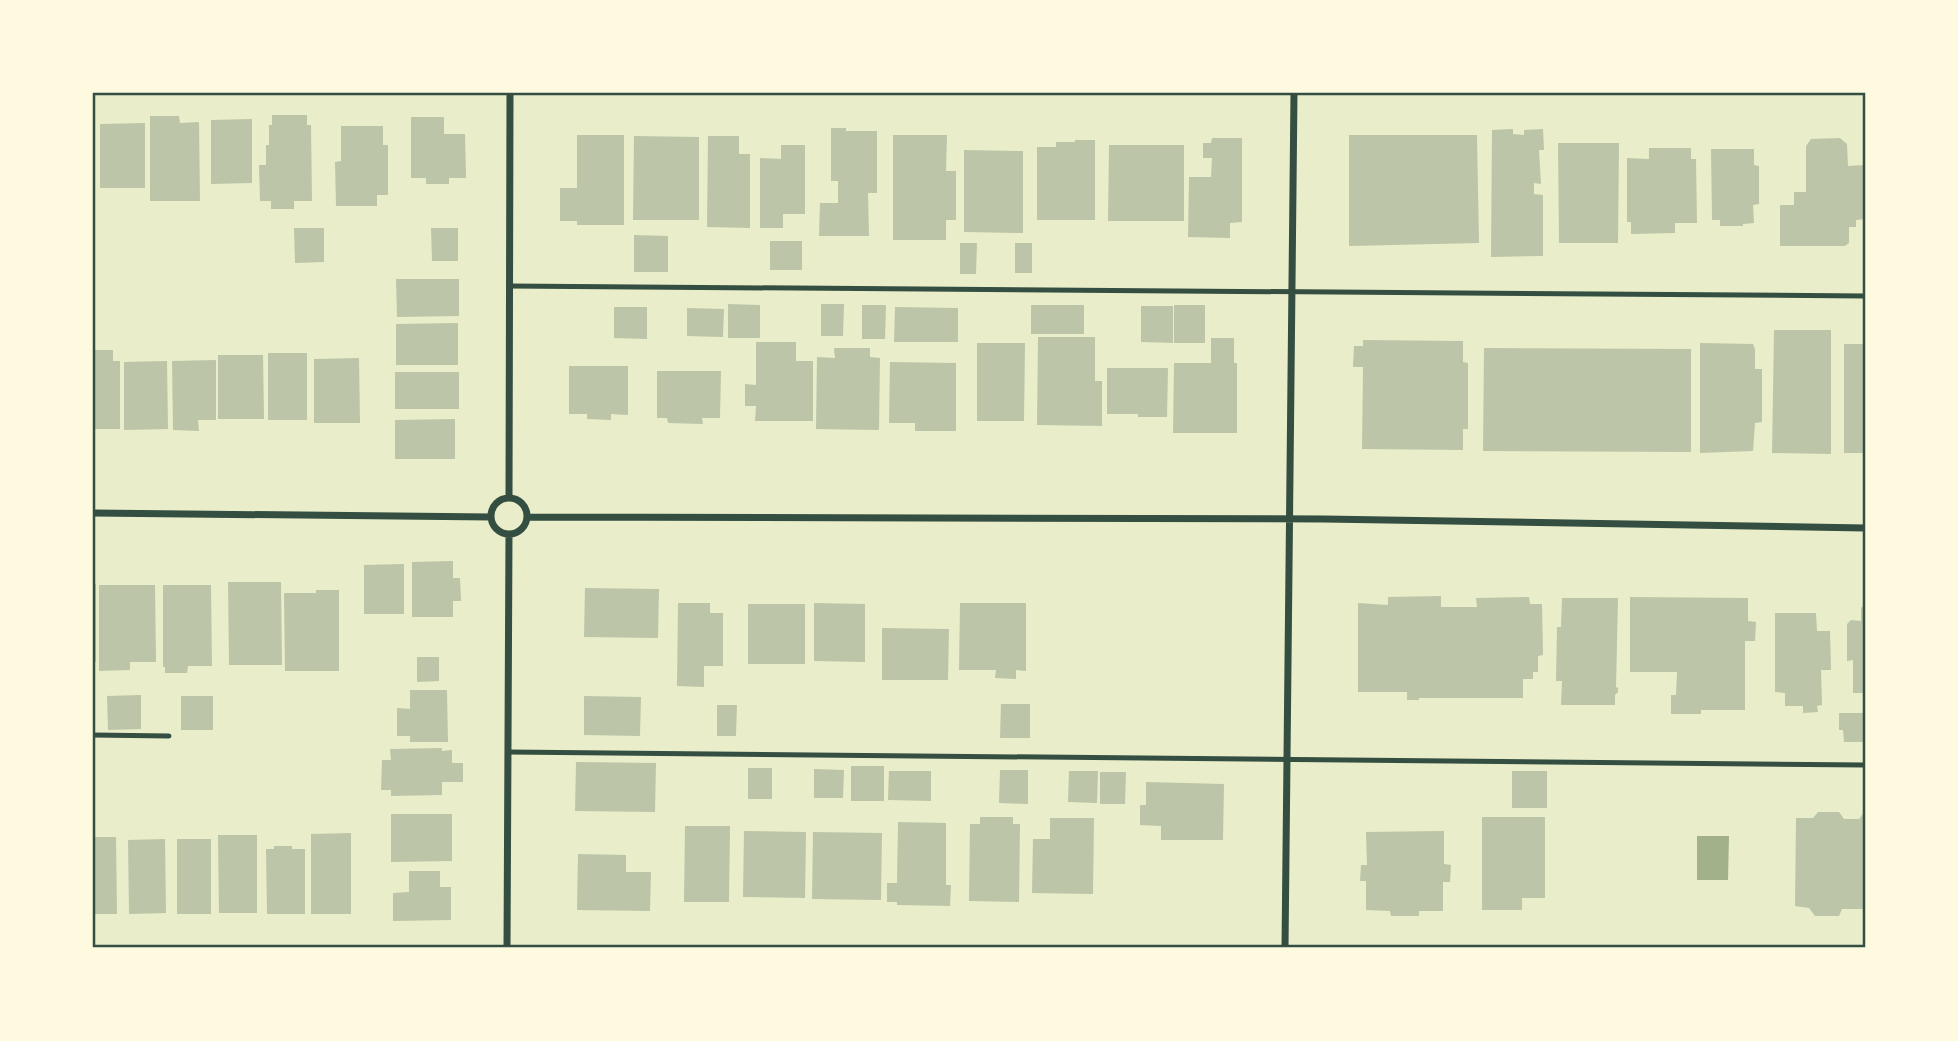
<svg xmlns="http://www.w3.org/2000/svg" width="1958" height="1041" font-family="'Sofia Sans Condensed',sans-serif">
  <style>
    .water { fill: #a3b18a }
    .building { fill: #bcc5a7 }
    .lines { fill: none; stroke-linecap: round; stroke-linejoin: round }
    .service { stroke: #344e41; stroke-width: 5 }
    .minor { stroke: #344e41; stroke-width: 7 }
    .neatline { fill: none; stroke: #344e41; stroke-width: 2.5 }
  </style>
  <rect width="100%" height="100%" fill="#e9edc9"/>
  <path class="water" d="M1697,836h32l-1,44h-31z"/>
  <path class="building" d="M272,115h35v10h4l1,76h-18v8h-23v-8h-11l-1,-36h7v-20h3v-20h3z
    M150,116h29l1,7 19,-1 1,79h-50z
    M411,117h33v17h21l1,44h-17v6h-23v-6h-15z
    M252,119v64l-41,1v-64z
    M145,123v65h-45v-64z
    M341,126h42v19h5v50h-11v11h-41l-1,-44 6,-1z
    M831,128h15v3h31v62h-9l1,43h-50l1,-33h18v-22h-7z
    M1513,129v5l11,1v-5l19,-1 1,21h-5l2,34 -7,-1v11l9,1v61l-52,1 1,-127z
    M577,135h47v90h-47v-4h-17v-33h17z
    M893,135h54l-1,36h10v49h-10v20h-53z
    M1349,135h128l2,108 -130,3z
    M634,136l65,1v83h-66z
    M708,136h31v18h11v74l-43,-1z
    M1212,138h30v84l-12,1v15l-42,-1 1,-60h22l1,-19h-9v-15h8z
    M1840,138l7,6 1,22 17,-1v54l-9,1v7h-7v16l-4,3h-65v-41h14v-13h12v-46l5,-7z
    M1075,140h20v80h-58v-73h19v-5h19z
    M1558,143h61l-1,100h-59z
    M781,145h24v69h-22v14h-23v-70l21,1z
    M1109,145h75v76h-76z
    M1649,148h42v11h5l1,64h-22v10l-44,1v-12h-4v-64l22,1z
    M1711,149h43v16l5,1v38l-6,1 1,18 -11,1v2h-23v-6h-8z
    M964,150l59,1v82l-59,-1z
    M294,228h30v34l-29,1z
    M431,228h27v33h-26z
    M634,235l34,1v36h-34z
    M770,241h32v29h-32z
    M960,243h17l-1,31h-16z
    M1015,243h17v30h-17z
    M396,279h63v37l-62,1z
    M728,304l32,1v33h-32z
    M821,304h23l-1,32h-22z
    M862,305h24l-1,34h-23z
    M1031,305h53v29h-53z
    M1174,305h31v38h-31z
    M1141,306h32v37l-32,-1z
    M614,307h33v32l-33,-1z
    M895,307l63,1v34h-64z
    M687,308l37,1 -1,28 -36,-1z
    M458,323v42h-62v-41z
    M1774,330h57v124l-59,-1z
    M1038,337h57v44h7v45l-65,-1z
    M1211,338h23v25h3v70h-64l1,-70h37z
    M1363,340l100,1v21l5,1v66h-5v21l-101,-1 1,-82h-10l1,-21h9z
    M756,342h40v19h17v60h-58l1,-15h-11v-22l11,1z
    M977,343h48l-1,78h-47z
    M1700,343l53,1 2,5v20h7v53l-7,1 -2,28 -53,2z
    M1844,344h21v109h-21z
    M834,348h36v9l10,1 -1,72 -63,-1 1,-72 18,1z
    M1484,348l207,1v103l-208,-1z
    M93,350h20v11h7v68h-27z
    M268,353h39v67h-39z
    M218,355h45l1,64h-46z
    M359,358l1,65h-46v-64z
    M216,360v60h-18l1,11 -26,-1 -1,-69z
    M167,361l1,68 -44,1v-68z
    M890,362l66,1v68h-41v-8h-26z
    M569,366h59v49l-17,-1v6l-24,-1v-5h-18z
    M1107,368h61l-1,49h-29v-3h-31z
    M657,371h64l-1,47h-18l1,6 -35,-1 -1,-5h-10z
    M395,372h64v37h-64z
    M455,419v40h-60v-39z
    M453,561v17h7l1,23h-8v16h-41v-55z
    M404,564v50h-40v-49z
    M228,582h53l1,83h-53z
    M96,584v78h-3v-77z
    M99,585h56l1,77h-26v8l-31,1z
    M163,585h48l1,81h-24l-1,7h-22v-6h-2z
    M585,588l74,1 -1,49 -74,-1z
    M316,590h23v81h-54l-1,-78h32z
    M1441,596v11h36l-1,-9 53,-1 1,7h12l1,51 -5,1v16h-5v7h-10v19h-104v2h-12v-8h-49v-89l30,2v-8z
    M1630,597l118,1v23l8,1 -1,19h-10v69h-44v4h-30v-19h5l1,-23h-47z
    M1562,598h56l-2,89 2,1v4l-3,3v10h-54l1,-24h-6l1,-54h4z
    M678,603h32v10h13v53h-19v21l-27,-1z
    M814,603l51,1v58l-51,-1z
    M960,603h66v68l-10,-1v9l-21,-1 1,-8h-37z
    M748,604h57v60h-57z
    M1865,604v89h-12v-33l-6,1v-37l4,-4 10,1v-13z
    M1775,613h41l1,18h13l1,39h-10l1,35 -5,1 1,6 -15,1v-7h-18v-13l-10,-1z
    M882,628l67,1 -1,51h-66z
    M417,657h22v24l-22,1z
    M410,690h37l1,52h-38v-6h-13v-28l13,1z
    M141,695v34l-33,1 -1,-34z
    M181,696h32v34h-32z
    M584,696l57,1 -1,39 -56,-1z
    M1001,704h29v34h-30z
    M717,705h20l-1,31h-19z
    M1839,713h26v29h-21l-1,-12h-4z
    M442,748v3l10,-1v13h11v19h-21v13l-51,1v-6h-10l1,-30h9l-1,-11z
    M576,762l80,1 -1,49 -80,-1z
    M851,766h33v35h-33z
    M748,768h24v31h-24z
    M814,769l30,1 -1,28h-29z
    M1000,770h28v34l-29,-1z
    M889,771h42v30l-43,-1z
    M1069,771h29l-1,32 -29,-1z
    M1512,771h35v37h-35z
    M1100,772h26l-1,32h-25z
    M1146,782l78,2 -1,56h-62v-14l-21,-1v-20h6z
    M1865,811v102l-2,-4h-21l-3,7h-24l-6,-8 -14,-2 1,-88h17l5,-6h21l5,7h15z
    M391,814h61v47l-61,1z
    M980,817h33v7h7l-1,78 -50,-1 1,-77h10z
    M1482,817h63v81h-23v12h-40z
    M1050,818h44l-1,76 -61,-1 1,-54h17z
    M898,822l48,1v62h5l-1,21 -53,-1v-3h-10v-19h10z
    M685,826h45l-1,76h-45z
    M744,831l62,1 -1,66 -62,-1z
    M1444,831v33l7,1 -1,17h-7v29h-24v5h-28l-1,-5 -24,-1v-29h-6l1,-16h6l-1,-33z
    M813,832l69,1 -1,67 -69,-1z
    M351,833v81h-40v-80z
    M218,835h39v78h-38z
    M93,837h23l1,77h-24z
    M165,839l1,74 -37,1 -1,-74z
    M177,839h34v75h-34z
    M274,846h18v3h13v65h-38l-1,-65h8z
    M578,854l48,1v17h25l-1,39 -73,-1z
    M409,871h31v16h11v33l-58,1v-28l16,-1z"/>
  <g class="lines">
    <path class="service" d="M509,286l1356,10
      M93,735l76,1
      M508,752l1357,13"/>
    <path class="minor" d="M509,498l1,-405
      M491 516a18 18 0 1 1 36 0a18 18 0 1 1-36 0Z
      M93,513l398,4
      M527,517l797,2 541,9
      M507,948l2,-414
      M1285,948l9,-855"/>
  </g>
  <rect width="1958" height="1041" fill="none" stroke="#fefae0" stroke-width="189"/>
  <rect x="94" y="94" width="1770" height="852" class="neatline"/>
</svg>
